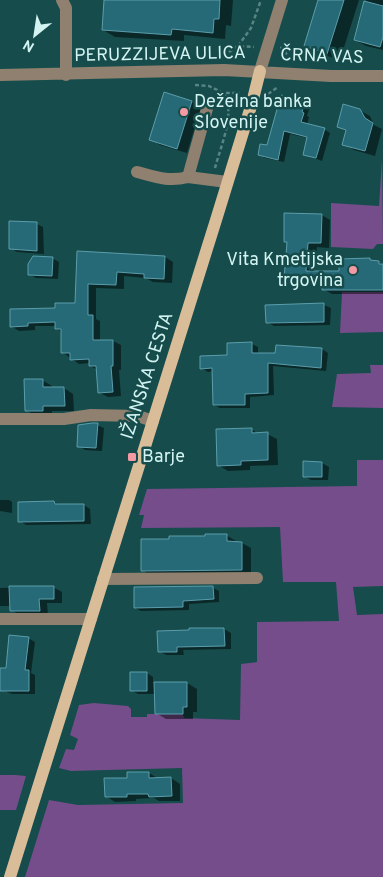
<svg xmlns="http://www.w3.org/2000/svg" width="383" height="877" font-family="Overpass,sans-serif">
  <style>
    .green { fill: #754d8b }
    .shadow { fill: #0007 }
    .building { fill: #276a77; stroke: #5c9dab }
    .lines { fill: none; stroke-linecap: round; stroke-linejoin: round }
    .path { stroke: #568583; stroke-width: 2.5; stroke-dasharray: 4 2.5; stroke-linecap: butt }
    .minor { stroke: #8f806f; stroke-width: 12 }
    .major { stroke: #d9bc98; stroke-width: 12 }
    .poi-dot { fill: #f49aa4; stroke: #164c4b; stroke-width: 2 }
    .labels { text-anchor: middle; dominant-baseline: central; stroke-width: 5; stroke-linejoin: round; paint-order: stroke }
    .street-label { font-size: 18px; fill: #d3f4f2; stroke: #164c4b }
    .poi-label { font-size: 18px; fill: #d3f4f2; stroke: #164c4b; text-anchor: start }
  </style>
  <rect width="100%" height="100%" fill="#164c4b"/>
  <path class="green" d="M382,159l1,85h-6l-4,5 -42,-2v-44l48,3z
    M342,292h41v40l-43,1z
    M370,365h13v43l-51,-1 5,-33 34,-1z
    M357,460h26v126l-30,1 4,28 26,-1v263h-358l24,-77 29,5 105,-2 -1,-35 -111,3 -12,-3 7,-19 8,1 4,-11 -8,-4 9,-30 15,-2 34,3 3,3v8h16v-3h36l1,4 56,2 1,-56 16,-2v-40l82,-1 -3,-39h-53l-3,-55 -139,1 3,-13h-5l8,-26 210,-3z
    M0,775h15l11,1 -10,34h-16z"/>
  <path class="shadow" d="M105,0h128l-2,26 -5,-1 -1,14 -41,-4v6l-69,-4 -12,-7z
    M320,0h39l-19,60 -22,-7 -13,-7z
    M366,0h17v50l-17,-4 -11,-6z
    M192,102l9,5 -14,46 -27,-8 -10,-6z
    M304,103l6,3 -3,10 2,1 -2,8 17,4 6,4 -8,28 -18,-7 4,-16 -18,-4 -6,28 -19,-4 -6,-3z
    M359,110l11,6 4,9 8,4 -7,27 -21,-6 -10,-6 3,-12 -9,-6z
    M322,215l8,5 -1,28 -12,-1 -3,26h26l33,-11h5l5,2v30h-51l-9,-5v-4l-30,-2 -8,-5 3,-35 -3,-1z
    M37,224l6,3 1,27 -27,-2 -7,-4z
    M78,252l87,5 8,5 -1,21 -19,-1 -7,-4 -22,-2v13l-28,-1v31l4,2v20h13l8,4v25h-2l2,26 -13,1 -8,-4 -2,-23 -8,-4v-3l-11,1 -17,-12v-20l-6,-4v-2h-21v4l-16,1 -8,-5 45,-17 20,-5z
    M52,258l7,4 -1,17 -22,-1 -7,-4z
    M324,305l7,3 -1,17 -56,1 -7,-4v-16z
    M252,344l6,3v7h18l46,-5 6,4 -2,18 -53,-5 1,29 -24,2v11h-30l-6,-3 -1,-34 -5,1 -6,-4z
    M42,380l10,6v2h12l9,6 1,17h-22v5h-16l-10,-6z
    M97,425l7,3 -2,23 -17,-1 -6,-4z
    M251,429l8,5h8l10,5 1,26 -28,1v4l-22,1 -10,-6z
    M322,463l7,4 -1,13h-17l-7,-4z
    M0,500h9l3,2v11l-12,-2z
    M54,502l5,3h25l6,4 1,15 -65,1 -6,-4z
    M226,535l10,6v2h6l9,5v27l-99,1 -10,-6 64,-33z
    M53,587l9,5v11h-15l1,12h-28l-9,-5v-4h-11v-18z
    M213,588l6,3v11l-30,2v6l-48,1 -6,-3z
    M224,629l7,4v16l-48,1 1,5h-18l-7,-4z
    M28,638l7,4 -4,31 4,2v19h-23l-7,-3z
    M147,673l6,4v6h34l10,6v23h-4v7h-27l-10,-6v-19h-18l-7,-4z
    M149,773l10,6 12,-1 9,6v17h-21l-5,-3 -18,1v2l-21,1 -9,-6 22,-17v-5z"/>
  <path class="building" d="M104,0h116l-1,19h-5l-1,14 -41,-4 -1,6 -69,-5z
    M318,0h26l-17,54 -23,-8z
    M364,1l19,5v31l-3,10 -26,-7z
    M164,92l28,9 -15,48 -28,-9z
    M281,95l24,6 -3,11 2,1 -3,9 24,6 -9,30 -13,-3 4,-18 -23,-6 -6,29 -20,-5 2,-11 7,1z
    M343,104l17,5 5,9 8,5 -8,28 -23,-6 4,-15 -9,-3z
    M284,213l38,1 -1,29h-13l-2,28h33v-12l31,-1v2l9,1v3h4v26h-61v-8l-38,-3 3,-37h-3z
    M9,221l28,1v29l-28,-2z
    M77,251l88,5 -1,23 -20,-1v-4l-27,-2 -1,13 -28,-1v31h5v25h20v26h-2l2,26 -15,1 -2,-27h-7v-7l-19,1v-7h-9v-24h-6v-7l-27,1v3l-18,1v-18l45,-1v-5h20z
    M33,256l20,1 -1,19 -24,-1v-11z
    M324,303v19l-58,1 -1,-18z
    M252,342v11h23l1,-8 46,3 -1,20 -53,-5v30l-23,1v11h-32l-1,-37 -12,1v-13l27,-1v-12z
    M24,379h19v8h21l1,19h-22v5h-18z
    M92,423h6l-2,25 -19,-1 1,-22z
    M252,428v5l16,-1v28l-27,1v4l-24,1 -1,-37z
    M303,461l19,1v15h-19z
    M54,501l1,3h29v17l-66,1v-20z
    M205,534h22v7l15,1v28l-101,1v-32h28v-3h36z
    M9,586h45v13h-15l1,12h-30z
    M213,586l1,13 -31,2v6l-49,1v-21z
    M189,628h35l1,18 -48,1v5h-19l-1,-21 32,-1z
    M9,635l20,2 -4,33h4v21h-29v-23h6z
    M130,672h17v19h-17z
    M154,682h33v25h-4v7h-28z
    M127,772h22v6l22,-1 1,19 -23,1 -1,-3h-21v3h-22l-1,-19h23z"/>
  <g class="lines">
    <path class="path" d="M238,46l13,-18 10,-28
      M280,48h3l4,7v6
      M229,52l9,-6 16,1
      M217,56l12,-4
      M195,85l14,1 14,7h17
      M268,94l10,-7
      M215,168c5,-20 22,-58 8,-75"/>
    <path class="minor" d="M62,0l4,8v67
      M260,71l22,-71
      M0,75l224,-5 107,6h52
      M208,105l-20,72 39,5
      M137,172c19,5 31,10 51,5
      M0,419h64l27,-4 47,1 15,5
      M103,579l154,-1
      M0,619h91"/>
    <path class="major" d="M10,877l206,-657 36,-117 8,-32"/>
  </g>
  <g class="poi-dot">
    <circle cx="184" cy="112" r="5"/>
    <circle cx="353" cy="270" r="5"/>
    <rect x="127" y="452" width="10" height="10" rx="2.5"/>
  </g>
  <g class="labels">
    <g class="street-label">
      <text transform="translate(160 55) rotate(-1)">PERUZZIJEVA ULICA</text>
      <text transform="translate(322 57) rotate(2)">ČRNA VAS</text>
      <text transform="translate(148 376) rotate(-72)">IŽANSKA CESTA</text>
    </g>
    <g class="poi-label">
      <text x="194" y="102">Deželna banka<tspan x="194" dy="21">Slovenije</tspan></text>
      <text x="343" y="260" text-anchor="end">Vita Kmetijska<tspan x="343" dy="21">trgovina</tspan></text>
      <text x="142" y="457">Barje</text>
    </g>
  </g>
  <g transform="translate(35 35) rotate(210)" stroke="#164c4b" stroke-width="4" paint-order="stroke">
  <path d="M0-4L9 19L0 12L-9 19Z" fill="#d3f4f2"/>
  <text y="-8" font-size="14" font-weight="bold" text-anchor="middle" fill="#d3f4f2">N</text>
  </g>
</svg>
